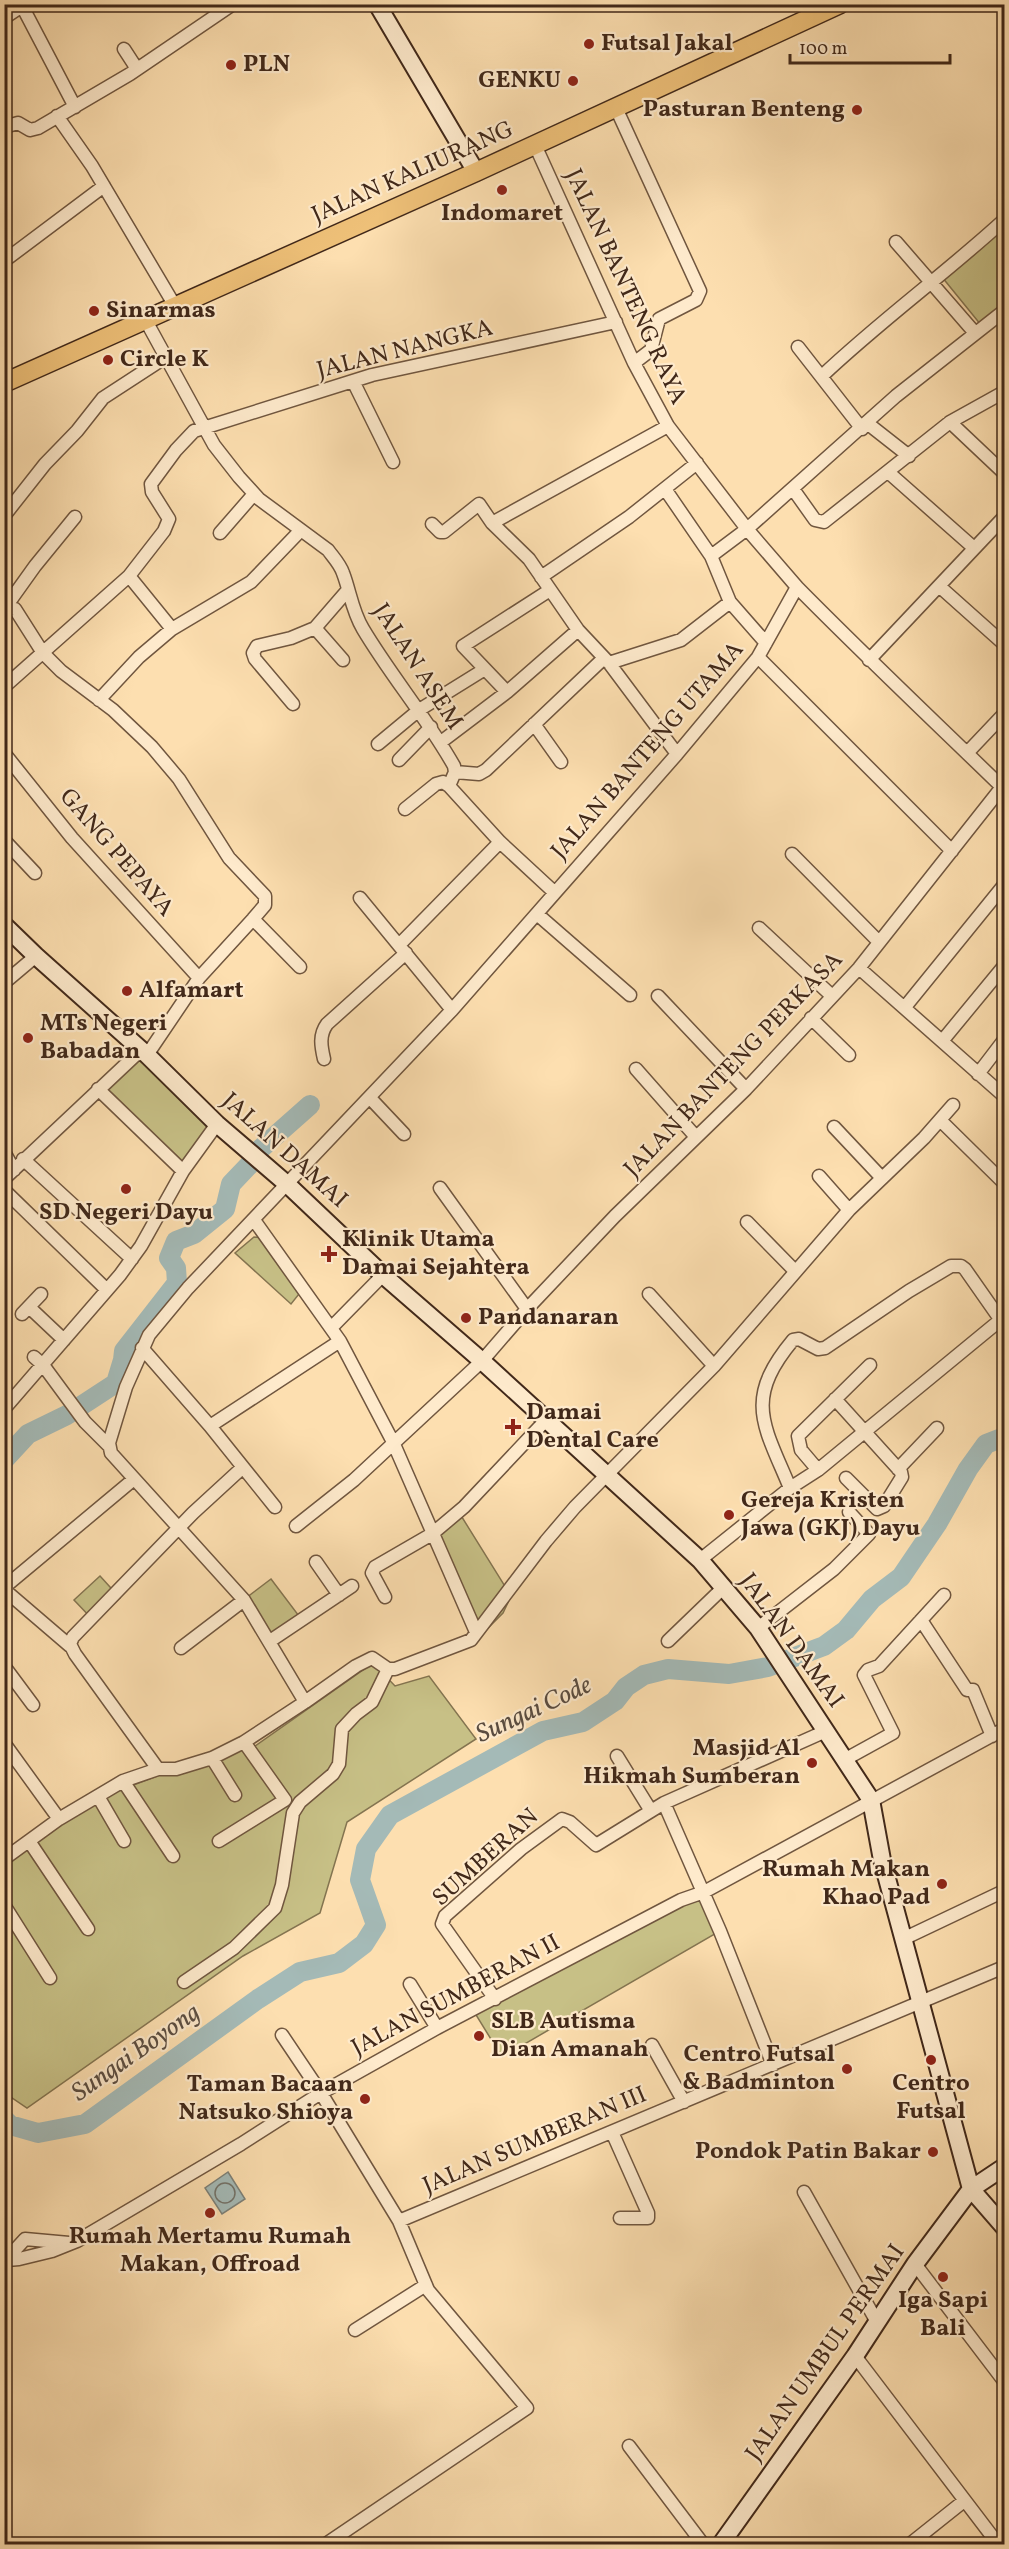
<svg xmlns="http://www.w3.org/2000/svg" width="1009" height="2549" font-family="Vollkorn,serif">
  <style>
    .green { fill: #c7c086; stroke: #847450; stroke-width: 1.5 }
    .water { fill: #a4bab7; stroke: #7c8078; stroke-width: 1.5 }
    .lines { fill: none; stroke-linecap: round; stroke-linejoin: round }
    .shore { stroke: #727168; stroke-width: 1.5 }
    .river { stroke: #a4bab7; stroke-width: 20 }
    .street-casing { stroke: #70563f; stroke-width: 15 }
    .secondary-casing { stroke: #412819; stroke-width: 20 }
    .primary-casing { stroke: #412819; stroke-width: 21 }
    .street { stroke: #feeacc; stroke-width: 12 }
    .secondary { stroke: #feeacc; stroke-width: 16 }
    .primary { stroke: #eec078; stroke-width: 18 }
    .poi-dot { fill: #8f2418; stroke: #feeacc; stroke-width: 2 }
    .labels { text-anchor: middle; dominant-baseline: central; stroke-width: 4.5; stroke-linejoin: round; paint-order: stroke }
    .poi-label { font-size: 24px; font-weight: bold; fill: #412819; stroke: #feeacc; text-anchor: start }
    .street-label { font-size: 24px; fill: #412819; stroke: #feeacc }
    .water-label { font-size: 26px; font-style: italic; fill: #5a4c40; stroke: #feeacc }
  </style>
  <rect width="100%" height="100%" fill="#fddfb0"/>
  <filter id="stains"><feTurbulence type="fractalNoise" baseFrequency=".00333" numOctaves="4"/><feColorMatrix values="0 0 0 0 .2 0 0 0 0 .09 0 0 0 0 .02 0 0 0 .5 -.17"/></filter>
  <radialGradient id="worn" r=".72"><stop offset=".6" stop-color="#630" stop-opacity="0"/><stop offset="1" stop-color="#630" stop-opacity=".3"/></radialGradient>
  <path class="green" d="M1001,224l3,5v79l-23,17 -39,-48z
    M142,1051l73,75 -32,44 -84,-82z
    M254,1237l12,1 37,51 -12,15 -56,-51z
    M460,1514l51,82 -8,17 -27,27 -17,-63 -25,-37z
    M100,1576l20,22 -26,23 -20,-21z
    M271,1579l28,37 -28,22 -25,-40z
    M373,1663l22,23 34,-10 47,63 -129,83 -27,91 -77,43 -216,152 -22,-15 -1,-234 95,-61 77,-29 79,-23z
    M704,1892l16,39 -218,126 -29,-47z"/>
  <path class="water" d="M228,2172l17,27 -23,15 -17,-26z"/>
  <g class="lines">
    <path class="shore" d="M215 2193a10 10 0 1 1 20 0a10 10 0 1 1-20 0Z"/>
    <path class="river" d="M258,1151l52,-46
      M4,1460l24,-26 39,-19 49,-32 7,-23 1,-9 53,-68 -1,-15 -7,-10 7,-17 18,-7 31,-25 6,-25 21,-22
      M4,2119l6,6 28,8 47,-9 173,-125 42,-27 39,-9 25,-19 12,-19 -16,-45 6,-31 24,-34 153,-84 40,-9 32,-21 11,-14 18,-12 24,-6 61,5 39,-7 56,-21 22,-16 26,-31 29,-22 36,-53 31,-55 18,-25 18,-7"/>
    <defs>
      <path id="street" d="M21,4l54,103
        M4,18l18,-12
        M124,49l13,20
        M616,108l84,183 -4,9 -37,19 -8,31 -17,13
        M57,116l35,50 83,140
        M4,127l14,-4 12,7 8,-2 92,-54 103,-70
        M535,145l99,218 34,63 79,103 -36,27 19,46
        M896,242l79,91
        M4,261l100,-75
        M145,319l69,126 25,32 20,22 69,51c5,7 12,14 15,23 7,18 9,38 20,56 28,47 64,89 91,137l1,6 -6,14
        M798,347l64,82
        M822,376c58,-55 123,-102 182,-156
        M353,381l40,81
        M950,422l54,51
        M867,423l42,33
        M888,472l86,76
        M665,489l46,67
        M793,489l22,31 9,2 126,-100 54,-30
        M4,516l41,-52 32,-33 26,-33 63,-41
        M492,523l176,-97
        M432,524l8,8h4l35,-28 13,19 37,36 49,71 31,33 68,91
        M220,533l34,-39
        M129,576l43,53
        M541,577l88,-60 68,-54
        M939,586l65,58
        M797,587c68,69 138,135 207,202
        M4,608l11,1 28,44 18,18 52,39 39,37 27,32 50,79 36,38v9l-12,14 -54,59 -52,77
        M5,608l30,-42 40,-49
        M315,628l28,32
        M758,657l194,194
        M869,660l135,-143
        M609,663l72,-23 49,-38 36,41
        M4,687l125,-111 35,-45 5,-12 -17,-27 -1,-8 25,-34 18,-19 178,-56 244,-53
        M507,692l-44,-46 87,-56
        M99,700l40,-43 33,-28 79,-47 50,-52
        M293,704l-38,-45 -2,-6 4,-7 34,-8 24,-10 32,-37
        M534,724l27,38
        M441,742l66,-50 71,-62
        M378,744l41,-34 66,-41
        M968,752l36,-38
        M4,753l68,85 127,140
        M399,760l32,-33
        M455,772l24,2 7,-4 118,-112
        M405,809l31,-25 7,-2 6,4 51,56 54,50
        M4,840l31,33
        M792,854l87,88
        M360,898l92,112
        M537,914l93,81
        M253,919l47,48
        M759,928l73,68
        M399,945l101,-103
        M859,968l145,128
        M4,983l32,-27
        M658,996l88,93
        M905,1007l99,-122
        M811,1018l38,37
        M943,1040l61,-74
        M324,1059c-3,-13 -5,-24 3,-35l79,-71
        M636,1069l60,68
        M978,1074l26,-34
        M98,1089l85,82
        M370,1098l34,36
        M940,1120l64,63
        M834,1127l47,50
        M4,1152l10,18
        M23,1159l109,100
        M819,1176l30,34
        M4,1179l137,-129
        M440,1188l87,121
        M4,1190l103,100
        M254,1220l86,121 53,101 83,190
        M747,1222l48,49
        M649,1294l65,72
        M29,1307l35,33
        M22,1314l19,-20
        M331,1328l52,-53
        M142,1348l68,78 65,81
        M34,1357l9,8 42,57 24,24
        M835,1399l66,73 1,5 -18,29 -7,3 -31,-31
        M4,1409l116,-134 21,-29 42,-75 34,-47
        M210,1426l130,-85
        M898,1469l39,-41
        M818,1470l-17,-20 -3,-14 72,-71
        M790,1488c-26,-63 -47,-88 3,-148l6,-1 19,10 7,-1 84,-57 42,-25h10l4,3 35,50
        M296,1526l58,-46 128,-119 45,-52 88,-93 131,-127 113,-121 143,-181
        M700,1560l90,-72 28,-18 186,-153
        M316,1562l23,33
        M385,1597l-13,-24 3,-6 57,-33 32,-27 82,-87
        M921,1620l46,70h6l19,46
        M758,1628l76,-59 35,-35 -20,-22
        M270,1641l82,-55
        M668,1641l56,-54
        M70,1646l-63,-54v-7l127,-106
        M181,1648l63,-48
        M4,1666l29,39
        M305,1702l51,-36 16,-8 16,11h7l76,-29 75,-99 29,-34 139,-141 135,-156 75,-72 29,-33
        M4,1743l55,76
        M617,1756l34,55
        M212,1758l23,37
        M844,1760l49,-27 -29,-58 4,-5 11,-4 65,-71
        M158,1769l-83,-115 -5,-10 3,-7 120,-124 49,-45
        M123,1781l50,75
        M99,1798l25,43
        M664,1803l56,128 53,134
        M29,1841l59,88
        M219,1841l66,-41 -41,-58
        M4,1859l55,-40 64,-38 35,-12h18l36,-11 32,-16 61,-40 -61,-102 -133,-147 -2,-10 17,-56 23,-52 39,-47 264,-278 225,-256 81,-97 39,-70 -50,-58 149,-133 108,-85
        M4,1905l46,73
        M903,1939l101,-48
        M184,1982l50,-34 41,-40 7,-23 11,-72 7,-11 33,-28 6,-10 3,-35 14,-15 16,-12 16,-33
        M410,1984l27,44
        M495,1999l-53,-75 3,-8 76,-67 41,-30 8,3 26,23 68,-42 162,-72
        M282,2035l39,58 78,128 29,69 99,118 -201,136
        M652,2045l32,57
        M612,2132l36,81v5h-28
        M804,2192l73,130
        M399,2221l605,-254
        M7,2260l12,-1 33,-8 25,-10 164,-97 80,-51 116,-65 244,-128 23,-8 300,-163
        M4,2262l21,-23 44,4
        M915,2264l89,117
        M355,2330l71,-45
        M855,2356l143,188
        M629,2446l74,98
        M910,2544l54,-43"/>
      <path id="secondary" d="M377,4l99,168
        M4,925l32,31 111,99 70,69 71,61 95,90 99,86 218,199 58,68 113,172 11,60 89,329 33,38
        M721,2544l134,-188 60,-92 56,-75 33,-22"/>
      <path id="primary" d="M4,383l472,-211 364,-168"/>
    </defs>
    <use href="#street" class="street-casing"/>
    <use href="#secondary" class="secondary-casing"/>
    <use href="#primary" class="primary-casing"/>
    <use href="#street" class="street"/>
    <use href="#secondary" class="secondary"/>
    <use href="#primary" class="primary"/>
  </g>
  <g class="poi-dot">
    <circle cx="589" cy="44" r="6"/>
    <circle cx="231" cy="65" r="6"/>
    <circle cx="573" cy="81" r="6"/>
    <circle cx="857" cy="110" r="6"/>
    <circle cx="502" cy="190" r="6"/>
    <circle cx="94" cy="311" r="6"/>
    <circle cx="108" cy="360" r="6"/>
    <circle cx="127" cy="991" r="6"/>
    <circle cx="28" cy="1038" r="6"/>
    <circle cx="126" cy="1189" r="6"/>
    <path d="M326 1245h6v6h6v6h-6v6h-6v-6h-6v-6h6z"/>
    <circle cx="466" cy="1318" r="6"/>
    <path d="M510 1418h6v6h6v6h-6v6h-6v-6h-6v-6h6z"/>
    <circle cx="729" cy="1515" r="6"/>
    <circle cx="812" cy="1763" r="6"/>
    <circle cx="942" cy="1884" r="6"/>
    <circle cx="479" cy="2036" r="6"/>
    <circle cx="931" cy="2060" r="6"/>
    <circle cx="847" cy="2069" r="6"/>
    <circle cx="365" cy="2099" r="6"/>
    <circle cx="933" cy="2152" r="6"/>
    <circle cx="210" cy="2213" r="6"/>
    <circle cx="943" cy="2277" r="6"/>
  </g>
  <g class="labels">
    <g class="poi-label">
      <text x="601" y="44">Futsal Jakal</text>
      <text x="243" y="65">PLN</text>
      <text x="561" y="81" text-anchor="end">GENKU</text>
      <text x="845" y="110" text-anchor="end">Pasturan Benteng</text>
      <text x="502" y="214" text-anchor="middle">Indomaret</text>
      <text x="106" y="311">Sinarmas</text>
      <text x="120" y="360">Circle K</text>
      <text x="139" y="991">Alfamart</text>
      <text x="40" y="1024">MTs Negeri<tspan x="40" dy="28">Babadan</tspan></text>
      <text x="126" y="1213" text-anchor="middle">SD Negeri Dayu</text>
      <text x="342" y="1240">Klinik Utama<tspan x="342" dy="28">Damai Sejahtera</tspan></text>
      <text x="478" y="1318">Pandanaran</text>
      <text x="526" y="1413">Damai<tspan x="526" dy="28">Dental Care</tspan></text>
      <text x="741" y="1501">Gereja Kristen<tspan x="741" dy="28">Jawa (GKJ) Dayu</tspan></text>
      <text x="800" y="1749" text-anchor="end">Masjid Al<tspan x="800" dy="28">Hikmah Sumberan</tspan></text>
      <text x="930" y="1870" text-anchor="end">Rumah Makan<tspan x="930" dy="28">Khao Pad</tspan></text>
      <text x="491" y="2022">SLB Autisma<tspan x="491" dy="28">Dian Amanah</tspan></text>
      <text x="835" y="2055" text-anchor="end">Centro Futsal<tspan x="835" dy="28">&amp; Badminton</tspan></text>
      <text x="931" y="2084" text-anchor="middle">Centro<tspan x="931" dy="28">Futsal</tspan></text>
      <text x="353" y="2085" text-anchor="end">Taman Bacaan<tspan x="353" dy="28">Natsuko Shioya</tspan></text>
      <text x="921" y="2152" text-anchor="end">Pondok Patin Bakar</text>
      <text x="210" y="2237" text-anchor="middle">Rumah Mertamu Rumah<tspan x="210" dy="28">Makan, Offroad</tspan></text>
      <text x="943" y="2301" text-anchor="middle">Iga Sapi<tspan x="943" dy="28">Bali</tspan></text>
    </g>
    <g class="street-label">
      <text transform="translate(413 173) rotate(-24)">JALAN KALIURANG</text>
      <text transform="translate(625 287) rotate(65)">JALAN BANTENG RAYA</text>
      <text transform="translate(405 350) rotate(-14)">JALAN NANGKA</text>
      <text transform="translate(417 667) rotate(57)">JALAN ASEM</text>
      <text transform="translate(648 751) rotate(-49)">JALAN BANTENG UTAMA</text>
      <text transform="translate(116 853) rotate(49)">GANG PEPAYA</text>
      <text transform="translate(734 1065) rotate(-46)">JALAN BANTENG PERKASA</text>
      <text transform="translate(284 1151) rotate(42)">JALAN DAMAI</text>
      <text transform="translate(791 1641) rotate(54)">JALAN DAMAI</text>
      <text transform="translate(486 1858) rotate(-42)">SUMBERAN</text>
      <text transform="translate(456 1996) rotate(-28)">JALAN SUMBERAN II</text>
      <text transform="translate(535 2141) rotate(-23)">JALAN SUMBERAN III</text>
      <text transform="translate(826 2353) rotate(-55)">JALAN UMBUL PERMAI</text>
    </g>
    <g class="water-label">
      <text transform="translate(534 1710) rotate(-25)">Sungai Code</text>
      <text transform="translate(136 2053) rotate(-35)">Sungai Boyong</text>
    </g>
  </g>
  <rect width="1009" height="2549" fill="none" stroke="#fddfb0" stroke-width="24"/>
  <rect x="6" y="6" width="997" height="2537" fill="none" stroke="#412819" stroke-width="3"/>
  <rect x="12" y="12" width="985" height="2525" fill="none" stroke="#412819" stroke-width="1.5"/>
  <path d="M790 54v9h160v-9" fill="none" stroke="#412819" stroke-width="3"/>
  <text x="799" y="54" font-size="18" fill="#412819" stroke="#feeacc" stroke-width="4.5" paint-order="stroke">100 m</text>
  <rect width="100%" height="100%" filter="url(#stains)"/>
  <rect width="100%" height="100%" fill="url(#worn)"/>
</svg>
